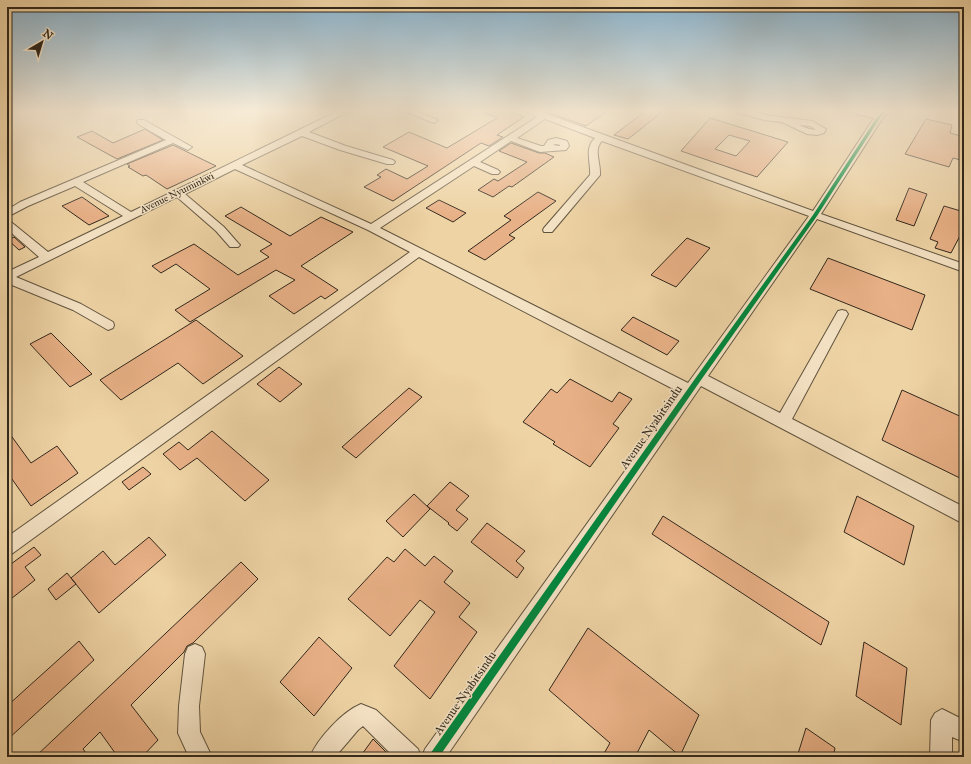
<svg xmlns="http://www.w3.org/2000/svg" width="971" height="764" font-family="'IM FELL Great Primer',serif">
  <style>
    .building { fill: #e8b086; stroke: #31281c; fill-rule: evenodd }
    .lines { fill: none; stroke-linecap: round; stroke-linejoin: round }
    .minor-casing { stroke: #60533e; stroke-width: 2 }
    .minor { fill: #f4e2c4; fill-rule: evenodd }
    .cycleway-casing { stroke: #f4e2c4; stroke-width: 2 }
    .cycleway { fill: #00873e; fill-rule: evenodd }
    .labels { text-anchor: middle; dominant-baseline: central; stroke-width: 3; stroke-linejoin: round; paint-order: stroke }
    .far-street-label { font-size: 10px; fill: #31281c; stroke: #f4e2c4 }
    .street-label { font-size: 12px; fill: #31281c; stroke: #f4e2c4 }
  </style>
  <rect width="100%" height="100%" fill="#eed3a4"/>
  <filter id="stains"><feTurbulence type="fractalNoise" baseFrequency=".005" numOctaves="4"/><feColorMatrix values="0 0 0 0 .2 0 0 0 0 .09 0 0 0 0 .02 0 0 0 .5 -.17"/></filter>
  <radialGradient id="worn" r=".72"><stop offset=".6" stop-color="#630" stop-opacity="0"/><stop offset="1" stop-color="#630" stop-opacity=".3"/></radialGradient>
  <path class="building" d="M479,110h25l20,7 -27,18 6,2 -14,9 -8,-3 -88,58 -29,-14 17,-10 -4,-2 9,-6 21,10 21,-13 -45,-19 26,-15 38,16 50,-30z
    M544,110h65l-23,16 -42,-15z
    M647,110h18l-37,29 -14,-4z
    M710,118l78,24 -31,35 -76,-26zM729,135l21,6 -14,15 -21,-7z
    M926,119l26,6 -2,8 14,4v24l-11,-3 -4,9 -44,-13z
    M145,129l18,11 -46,19 -40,-22 15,-6 21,12z
    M511,143l28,10h6l9,4 -42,30 -3,-1 -16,11 -15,-7 16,-11 4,2 29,-19 -28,-11z
    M173,145l43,21 -49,23 -21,-14 -3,1 -15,-9 2,-1 -3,-2z
    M909,188l18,6 -13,32 -18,-6z
    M538,192l18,9 -47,34 6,3 -30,22 -17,-9 43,-31 -7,-4z
    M82,197l27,19 -20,9 -27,-19z
    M439,200l27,13 -13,9 -27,-14z
    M944,206l20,6v16l-13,25 -16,-5 3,-6 -8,-3z
    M241,207l49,29 31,-19 32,15 -52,34 37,24 -13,9 -4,-3 -27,18 -25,-18 26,-16 -19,-10 -86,52 -15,-12 35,-21 -34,-25 -15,9 -9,-7 42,-22 44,31 31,-18 -9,-6 12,-7 -47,-28z
    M14,237l11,10 -6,3 -11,-10z
    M687,238l23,10 -34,39 -25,-12z
    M828,258l97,37 -13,35 -102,-41z
    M633,317l46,24 -12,14 -46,-25z
    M196,320l47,36 -40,28 -25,-21 -57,37 -21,-20z
    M51,333l41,41 -22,13 -40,-43z
    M279,367l23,17 -22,18 -23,-18z
    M570,379l42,23 7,-10 13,7 -19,25 6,4 -29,39 -37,-23 2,-2 -32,-20 28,-33 6,4z
    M409,388l13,9 -66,61 -14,-11z
    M902,390l62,28v62l-82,-40z
    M7,430l24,33 26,-17 21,27 -47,33 -24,-34z
    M212,431l57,49 -24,21 -48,-43 -17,12 -17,-16 16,-12 9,8z
    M143,467l8,7 -22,16 -7,-8z
    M450,482l19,14 -13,14 12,9 -11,12 -9,-7 1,-1 -22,-17z
    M414,494l16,15 -27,28 -17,-16z
    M857,496l57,30 -10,39 -60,-33z
    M663,516l166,106 -8,23 -169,-111z
    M487,523l38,28 -9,10 8,7 -7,10 -46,-36z
    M149,537l17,18 -67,58 -28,-35 32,-27 12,14z
    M34,547l7,8 -16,12 10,13 -28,22v-35z
    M405,549l20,17 9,-10 19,15 -9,11 26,21 -11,14 18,15 -47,67 -36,-33 41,-54 -15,-12 -30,36 -42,-37 39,-42 7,5z
    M241,562l17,17 -65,64 -6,3 -3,6 -53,53 27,35 -16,17h-24l-18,-25 -17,17 6,8h-54z
    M67,573l9,11 -20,16 -8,-11z
    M588,628l111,87 -19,41 -31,-26 -14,27h-33l8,-14 -61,-53z
    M319,637l33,31 -38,48 -34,-34z
    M79,641l15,19 -87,80v-34z
    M864,642l43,26 -6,57 -45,-29z
    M806,728l29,20 -2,9h-36z
    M373,739l13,13 -3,5h-23z"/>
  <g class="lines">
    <defs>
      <path id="minor" d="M340,110h11l-42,22 37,14 47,14 2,2 -2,2h-6l-47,-14 -38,-14 -60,29 129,59 166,-107 -14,-7h12l12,4 266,97 61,-93 -25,-6 -1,-2h14l15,4 4,-4h9l-8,9 -61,95 143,50v8l-147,-53 -109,157 72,37 58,-102 4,-1 4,1 2,3 -56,105 172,88v17l-263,-138 -255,371h-24l3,-8 256,-356 -262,-136 -406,296 -6,3v-19l403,-285 -42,-22 -133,-61 -50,25 39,33 14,16 2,2 -2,2h-8l-14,-16 -39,-34 -161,80 65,27 32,18 1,3 -1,3 -5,2 -35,-20 -66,-27v-11l32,-15 -32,-28v-8l4,1 37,30 75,-36 -48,-30 -47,20 -21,11v-7l13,-8 146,-62 -28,-16 -1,-2 1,-2h6l48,27 -4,3 -15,-7 -90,39 48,30zM545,119l50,19c-11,11 -4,23 -5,37l-46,53 -1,2 1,2h8l48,-57c1,-12 -7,-25 2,-34l207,75 -121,167 -308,-155 94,-62 18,8h6l2,-2 -2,-2 -18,-8 31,-21 29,11 26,-2 3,-4 -2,-5 -11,-3 -8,2 -4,6h-3l-24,-8zM556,144l4,1v1l-7,-1z
        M402,110h12l24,10 -4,3 -3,-1z
        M735,110h13l17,5 47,6 14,8 -2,4 -7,2 -10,-1 -25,-12 -18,-2 -28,-8zM799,125l11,1 6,4 -7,-1z
        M195,644l7,3 3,7 -6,52 1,26 12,25h-23l-11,-24 1,-27 6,-52 3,-7z
        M361,704l15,6 42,39 3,8h-27l-31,-31 -5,4 -23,27h-25c8,-19 32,-45 51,-53z
        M942,709l22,11v22l-12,-5v20h-22l1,-37 4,-7z"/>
    </defs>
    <use href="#minor" class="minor-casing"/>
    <use href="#minor" class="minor"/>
    <defs>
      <path id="cycleway" d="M884,110h4l-8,8 -63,98 -116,164 -262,377h-11l2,-3 267,-378 116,-161 64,-98z"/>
    </defs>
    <use href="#cycleway" class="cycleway-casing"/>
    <use href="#cycleway" class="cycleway"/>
  </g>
  <linearGradient id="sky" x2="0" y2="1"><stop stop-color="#89b5d1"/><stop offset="0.51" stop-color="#f7ebd6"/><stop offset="1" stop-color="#f7ebd6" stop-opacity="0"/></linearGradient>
  <rect width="971" height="217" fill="url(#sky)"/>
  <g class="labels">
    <g class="far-street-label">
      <text transform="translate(177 193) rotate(-26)">Avenue Nyuminkwi</text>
    </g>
    <g class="street-label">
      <text transform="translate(651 427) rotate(-55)">Avenue Nyabitsindu</text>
      <text transform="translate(465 693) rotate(-55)">Avenue Nyabitsindu</text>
    </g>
  </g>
  <rect width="971" height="764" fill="none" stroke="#eed3a4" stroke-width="24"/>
  <rect x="8" y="8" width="955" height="748" fill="none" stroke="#31281c" stroke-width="2"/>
  <rect x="12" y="12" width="947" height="740" fill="none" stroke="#31281c"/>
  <g transform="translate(42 42) rotate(38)" stroke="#f4e2c4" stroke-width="3" paint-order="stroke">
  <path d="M0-3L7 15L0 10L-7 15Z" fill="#31281c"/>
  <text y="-6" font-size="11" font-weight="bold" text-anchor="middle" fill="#31281c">N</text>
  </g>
  <rect width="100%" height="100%" filter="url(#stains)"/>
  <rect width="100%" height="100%" fill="url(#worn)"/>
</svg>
